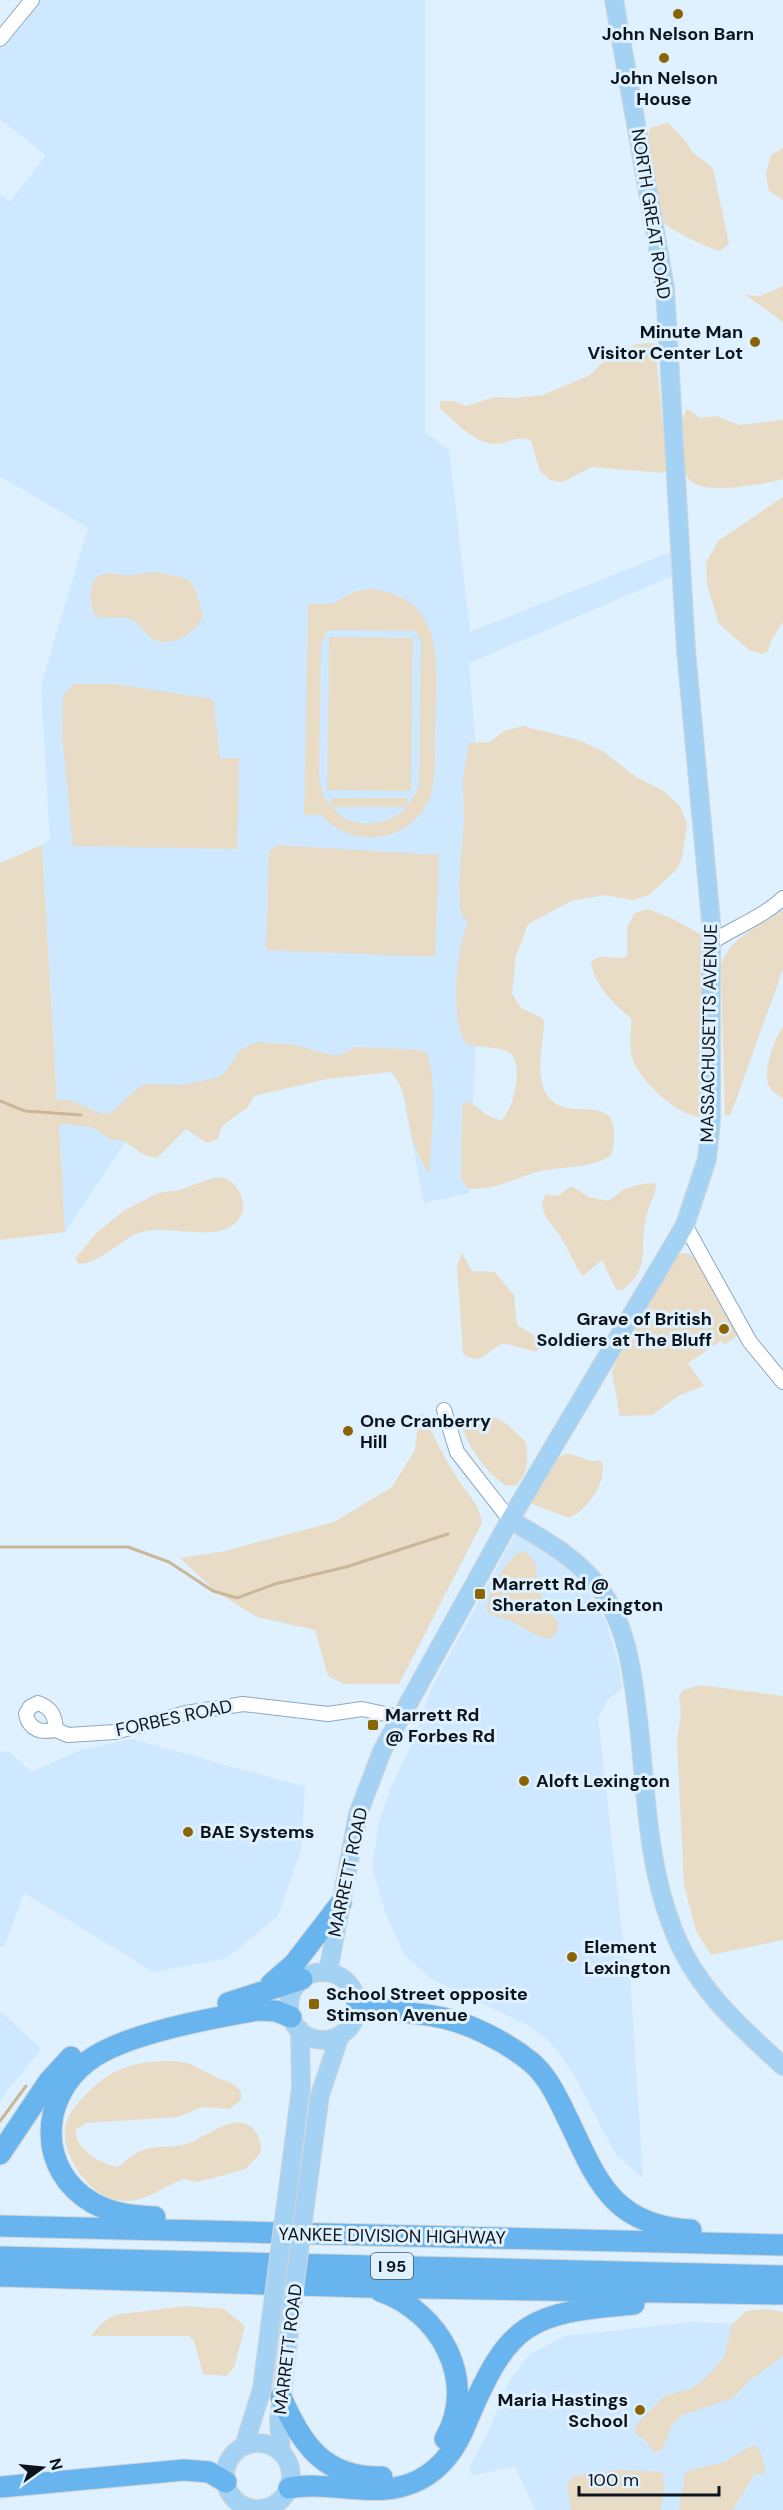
<svg xmlns="http://www.w3.org/2000/svg" width="783" height="2510" font-family="'DM Sans',sans-serif">
  <style>
    .built { fill: #cde8ff }
    .green { fill: #e9dcc6; fill-rule: evenodd }
    .lines { fill: none; stroke-linecap: round; stroke-linejoin: round }
    .stream { stroke: #c9b798; stroke-width: 3 }
    .minor-casing { stroke: #8ea8be; stroke-width: 16 }
    .major-casing { stroke: #d3d5d6; stroke-width: 20 }
    .highway-casing { stroke: #d3d5d6; stroke-width: 23 }
    .minor { stroke: #fff; stroke-width: 14 }
    .major { stroke: #a4d2f5; stroke-width: 18 }
    .highway { stroke: #68b4ef; stroke-width: 21 }
    .major-bridge-casing { stroke: #d3d5d6; stroke-width: 20; stroke-linecap: butt }
    .major-bridge { stroke: #a4d2f5; stroke-width: 18 }
    .poi-dot { fill: #8b6505; stroke: #dff0fe; stroke-width: 2 }
    .labels { text-anchor: middle; dominant-baseline: central; stroke-width: 6; stroke-linejoin: round; paint-order: stroke }
    .shield { fill: #dff0fe; stroke: #4b5660; stroke-width: 1.5 }
    .shield-label { font-size: 16px; font-weight: bold; fill: #0b141c }
    .poi-label { font-size: 18px; font-weight: bold; fill: #0b141c; stroke: #dff0fe; text-anchor: start }
    .street-label { font-size: 18px; fill: #0b141c; stroke: #dff0fe }
  </style>
  <rect width="100%" height="100%" fill="#dff0fe"/>
  <path class="built" d="M40,0h385v432l24,18 21,182 201,-80 3,23 -205,88 15,190 -15,340 -45,10 -29,-149 -238,40 -92,138 -23,-387 8,-4 -9,-156 47,-157 -88,-52v-281l10,7 36,-47 -46,-36v-71l20,-28z
    M516,1533l48,31 25,28 17,30 12,40 4,26 -15,13 -9,17 27,241h4l14,219 -27,-23 -37,-71 -19,-30 -12,-14 -23,-16 -94,-45 -27,-25 -18,-40 -14,-47 7,-44 11,-33 25,-53 15,-46z
    M132,1739l173,48 -4,62 -23,67 -51,42 -73,14 -130,-79 -20,54 -4,-1v-194l9,-1 22,21 50,-22z
    M0,2011l41,38 -41,51z
    M692,2322l91,3v185h-248l-20,-44 -43,10 -2,-11 12,-20 30,-68 18,-23 35,-18z"/>
  <path class="green" d="M668,123l17,17 7,12 21,16 16,76 -9,7c-6,0 -53,-23 -56,-28l-17,-83 3,-12z
    M783,148v52l-14,-9 -3,-17 5,-19z
    M783,286v36l-37,-27 14,1z
    M652,343l3,1 12,123 -3,6 -72,-6 -29,15 -13,-2 -10,-9 -9,-30c-14,-7 -23,3 -36,3 -20,0 -42,-24 -55,-36v-7h14l12,5 29,-9 20,1 28,-3 47,-20 15,-15 31,-16z
    M687,409l13,9 16,-2 23,9 44,-5v59c-19,5 -84,18 -95,-1 -6,-8 -4,-22 -4,-32 0,-12 -4,-27 3,-37z
    M783,497v125l-12,19 -3,11 -7,2 -12,-4 -30,-26 -12,-39 -1,-22 12,-22z
    M155,572c40,8 37,3 48,44 -7,17 -31,33 -50,23 -8,-5 -12,-15 -21,-19 -11,-5 -25,0 -37,-4 -6,-11 -8,-38 8,-42 6,-2 17,1 24,1 9,0 18,-2 28,-3z
    M369,589c81,7 67,82 66,140 -1,23 3,52 -7,73 -22,42 -76,47 -107,13h-17l4,-211h24l22,-12zM327,630l89,1 5,11 -2,140 -2,9 -9,15 -1,-8h-75l-1,8 -7,-9 -5,-18 2,-133zM332,807h75c-19,20 -58,24 -75,0z
    M329,637l84,1 -2,153 -84,-1z
    M74,684h39l100,15 7,59h19l-2,91 -164,-3 -11,-113 1,-38z
    M522,726l57,14 25,12 32,25 28,14 16,15 7,18 -5,35 -6,11 -27,25 -17,5 -27,-5 -34,6 -43,23 -12,32 -4,38 9,14 21,10 2,4c0,21 -10,53 3,73 19,29 67,-3 67,38 0,9 0,16 -4,23 -20,13 -47,10 -70,15 -23,6 -50,22 -73,17l-6,-9 1,-73 3,-4c14,2 20,17 37,18 11,-12 23,-55 8,-67 -6,-6 -33,-6 -42,-8 -20,-19 -11,-100 0,-123l-5,-5 -3,-9 -1,-25 5,-63 -1,-40 6,-37 21,-1 14,-11z
    M42,845l15,256 12,-1 34,14 8,-1 27,-25 8,-4 36,1 35,-7 7,-4 17,-25 16,-7 39,3 35,10h9l15,-8 63,3 9,3c11,30 4,89 2,122 -6,-11 -13,-23 -16,-35 -7,-22 -5,-51 -22,-68l-64,7 -73,17 -6,11 -26,19 -4,13 -11,4 -21,-14 -29,29 -11,-2 -24,-16h-11l-19,-13 -33,-3 6,108 -65,8v-377z
    M276,845l163,10 -4,102 -169,-7 3,-99z
    M648,909l25,10 30,17 -1,180 -3,1c-21,-2 -60,-37 -66,-57 -5,-14 -1,-29 -2,-42 -17,-13 -38,-35 -40,-56 11,-11 24,0 36,-6v-29l8,-14z
    M783,910v59l-48,134 -5,12 -5,1 -4,-151c10,-30 39,-38 62,-55z
    M783,1026v73c-3,-3 -9,-6 -12,-9 -11,-16 3,-49 12,-64z
    M216,1177c19,1 28,16 27,34 -17,41 -75,8 -107,23 -19,9 -36,29 -57,30l-4,-5 22,-27 28,-22 33,-17 21,-3z
    M648,1183l8,1c0,11 -8,21 -10,34 -7,30 6,50 -24,72l-6,-1 -14,-29 -19,16c-9,-11 -13,-24 -21,-37 -7,-13 -28,-28 -16,-45l12,2 13,-10 18,11 19,4 18,-13z
    M462,1253l10,18 23,1 19,23 3,30 27,16 -8,11 -32,-9c-18,7 -21,24 -41,11l-6,-89z
    M682,1253l7,1 8,7 42,73 -15,11 -3,-4 -33,22 16,23 -26,10 -26,19 -32,1 -8,-44 14,-35 47,-78z
    M419,1414h6c7,22 20,44 32,64 10,15 23,27 25,45l-83,161h-55l-16,-8 -13,-46 -58,-13 -42,-26 -35,-33 45,-7 109,-29 58,-35 23,-37z
    M492,1416l15,8 19,18c2,16 3,31 -10,43l-10,1c-20,-14 -34,-34 -43,-56l21,-13z
    M564,1454c14,-1 23,10 37,6 8,20 -13,50 -32,58l-37,-14 -2,-6 22,-35z
    M524,1550l11,12 7,40 16,21c0,34 -39,0 -49,-3 -9,-3 -15,-3 -22,-9 -2,-15 22,-58 37,-61z
    M700,1685l83,11v244l-72,15 -15,-24 -12,-46 -7,-144 4,-27 -2,-19 5,-5z
    M170,2061c24,1 24,6 44,15 11,6 20,5 27,16v8l-12,9 -27,-2 -24,10 -92,6 -10,7c-3,18 26,35 42,37 7,-5 14,-13 23,-16 13,-6 31,-3 46,-7 20,-7 54,-38 70,-10 3,6 4,11 4,18l-15,17 -48,13 -14,-3c-21,7 -36,22 -59,22 -31,1 -62,-41 -60,-71 0,-10 7,-20 14,-28 26,-30 49,-41 91,-41z
    M186,2306l38,3 21,17 -11,42 -8,8 -23,-2 -9,-33 -5,-5h-98l10,-12 13,-9z
    M768,2309l15,3v44l-34,25 -16,17 -51,17 -11,12 -8,22 -8,4 -10,-13 -11,-8 2,-7 28,-29 26,-7 14,-9 20,-23 8,-32 14,-14z
    M753,2445l7,5 6,22 -6,3 -5,-2 -22,37h-54l6,-36 5,-4 34,-8z
    M616,2470l47,2 1,16 -3,22h-90l-4,-25 6,-9z"/>
  <g class="lines">
    <path class="stream" d="M0,1101l25,10 56,4
      M0,1547h128l41,15 44,29 24,7 38,-14 71,-17 102,-33
      M0,2121l26,-35"/>
    <defs>
      <path id="minor" d="M0,39l32,-39
        M712,942c23,-15 51,-25 71,-44
        M685,1225l65,117 33,40
        M444,1410l13,42 53,68
        M56,1730c-15,3 -27,0 -30,-16l4,-7 8,-4c14,5 17,13 18,27l12,5 47,-3 71,-19 57,-9 85,10 34,-5 37,8"/>
      <path id="major" d="M510,1520c31,18 65,36 87,65 32,41 36,92 42,142 7,67 9,140 34,202 21,57 66,97 110,137
        M289 2006a34 34 0 1 1 68 0a34 34 0 1 1-68 0Z
        M328,1972l30,-158 24,-63 128,-231 175,-295 22,-66 4,-38v-199l-25,-272 -21,-362 -51,-288
        M289,2181l12,-94 -1,-57
        M308,2183l12,-88 20,-60
        M225 2476a33 33 0 1 1 66 0a33 33 0 1 1-66 0Z
        M244,2446l18,-57 10,-78
        M281,2452l-2,-30 12,-109"/>
      <path id="highway" d="M271,1984l23,-20 47,-61
        M357,2001c25,12 49,10 76,15 33,5 72,25 98,46 15,13 23,29 31,45 33,66 44,118 129,123
        M228,2003l74,-24
        M0,2154l49,-73 22,-24
        M155,2217c-22,-1 -42,-3 -62,-14 -56,-32 -54,-105 -5,-142 35,-27 124,-43 170,-51l18,1 15,6
        M0,2226l783,19
        M0,2257l783,19
        M0,2276l365,11 418,7
        M380,2291c59,20 99,89 65,148
        M281,2397c21,48 43,81 101,80
        M0,2487l184,-17 25,2 17,10
        M289,2488c43,-8 89,13 130,-8 25,-13 38,-34 48,-59 42,-100 62,-108 167,-117"/>
    </defs>
    <use href="#minor" class="minor-casing"/>
    <use href="#major" class="major-casing"/>
    <use href="#highway" class="highway-casing"/>
    <use href="#minor" class="minor"/>
    <use href="#major" class="major"/>
    <use href="#highway" class="highway"/>
    <defs>
      <path id="major-bridge" d="M272,2311l17,-130
        M291,2313l17,-130"/>
    </defs>
    <use href="#major-bridge" class="major-bridge-casing"/>
    <use href="#major-bridge" class="major-bridge"/>
  </g>
  <g class="poi-dot">
    <circle cx="678" cy="14" r="6"/>
    <circle cx="664" cy="58" r="6"/>
    <circle cx="755" cy="342" r="6"/>
    <circle cx="724" cy="1329" r="6"/>
    <circle cx="348" cy="1431" r="6"/>
    <rect x="474" y="1588" width="12" height="12" rx="3"/>
    <rect x="367" y="1719" width="12" height="12" rx="3"/>
    <circle cx="524" cy="1781" r="6"/>
    <circle cx="188" cy="1832" r="6"/>
    <circle cx="572" cy="1957" r="6"/>
    <rect x="308" y="1998" width="12" height="12" rx="3"/>
    <circle cx="640" cy="2410" r="6"/>
  </g>
  <g class="labels">
    <rect class="shield" x="371" y="2253" width="42" height="26" rx="4.5"/>
    <g class="shield-label">
      <text x="392" y="2266">I 95</text>
    </g>
    <g class="poi-label">
      <text x="678" y="34" text-anchor="middle">John Nelson Barn</text>
      <text x="664" y="78" text-anchor="middle">John Nelson<tspan x="664" dy="21">House</tspan></text>
      <text x="743" y="332" text-anchor="end">Minute Man<tspan x="743" dy="21">Visitor Center Lot</tspan></text>
      <text x="712" y="1319" text-anchor="end">Grave of British<tspan x="712" dy="21">Soldiers at The Bluff</tspan></text>
      <text x="360" y="1421">One Cranberry<tspan x="360" dy="21">Hill</tspan></text>
      <text x="492" y="1584">Marrett Rd @<tspan x="492" dy="21">Sheraton Lexington</tspan></text>
      <text x="385" y="1715">Marrett Rd<tspan x="385" dy="21">@ Forbes Rd</tspan></text>
      <text x="536" y="1781">Aloft Lexington</text>
      <text x="200" y="1832">BAE Systems</text>
      <text x="584" y="1947">Element<tspan x="584" dy="21">Lexington</tspan></text>
      <text x="326" y="1994">School Street opposite<tspan x="326" dy="21">Stimson Avenue</tspan></text>
      <text x="628" y="2400" text-anchor="end">Maria Hastings<tspan x="628" dy="21">School</tspan></text>
    </g>
    <g class="street-label">
      <text transform="translate(651 214) rotate(81)">NORTH GREAT ROAD</text>
      <text transform="translate(709 1033) rotate(-89)">MASSACHUSETTS AVENUE</text>
      <text transform="translate(174 1718) rotate(-12)">FORBES ROAD</text>
      <text transform="translate(348 1872) rotate(-78)">MARRETT ROAD</text>
      <text transform="translate(392 2236) rotate(1)">YANKEE DIVISION HIGHWAY</text>
      <text transform="translate(288 2349) rotate(-83)">MARRETT ROAD</text>
    </g>
  </g>
  <g transform="translate(42 2468) rotate(75)" stroke="#dff0fe" stroke-width="4.5" paint-order="stroke">
  <path d="M0-4.5L10 22L0 15L-10 22Z" fill="#0b141c"/>
  <text y="-9" font-size="16" font-weight="bold" text-anchor="middle" fill="#0b141c">N</text>
  </g>
  <path d="M579 2486v9h140v-9" fill="none" stroke="#0b141c" stroke-width="3"/>
  <text x="588" y="2486" font-size="18" fill="#0b141c" stroke="#dff0fe" stroke-width="4.5" paint-order="stroke">100 m</text>
</svg>
